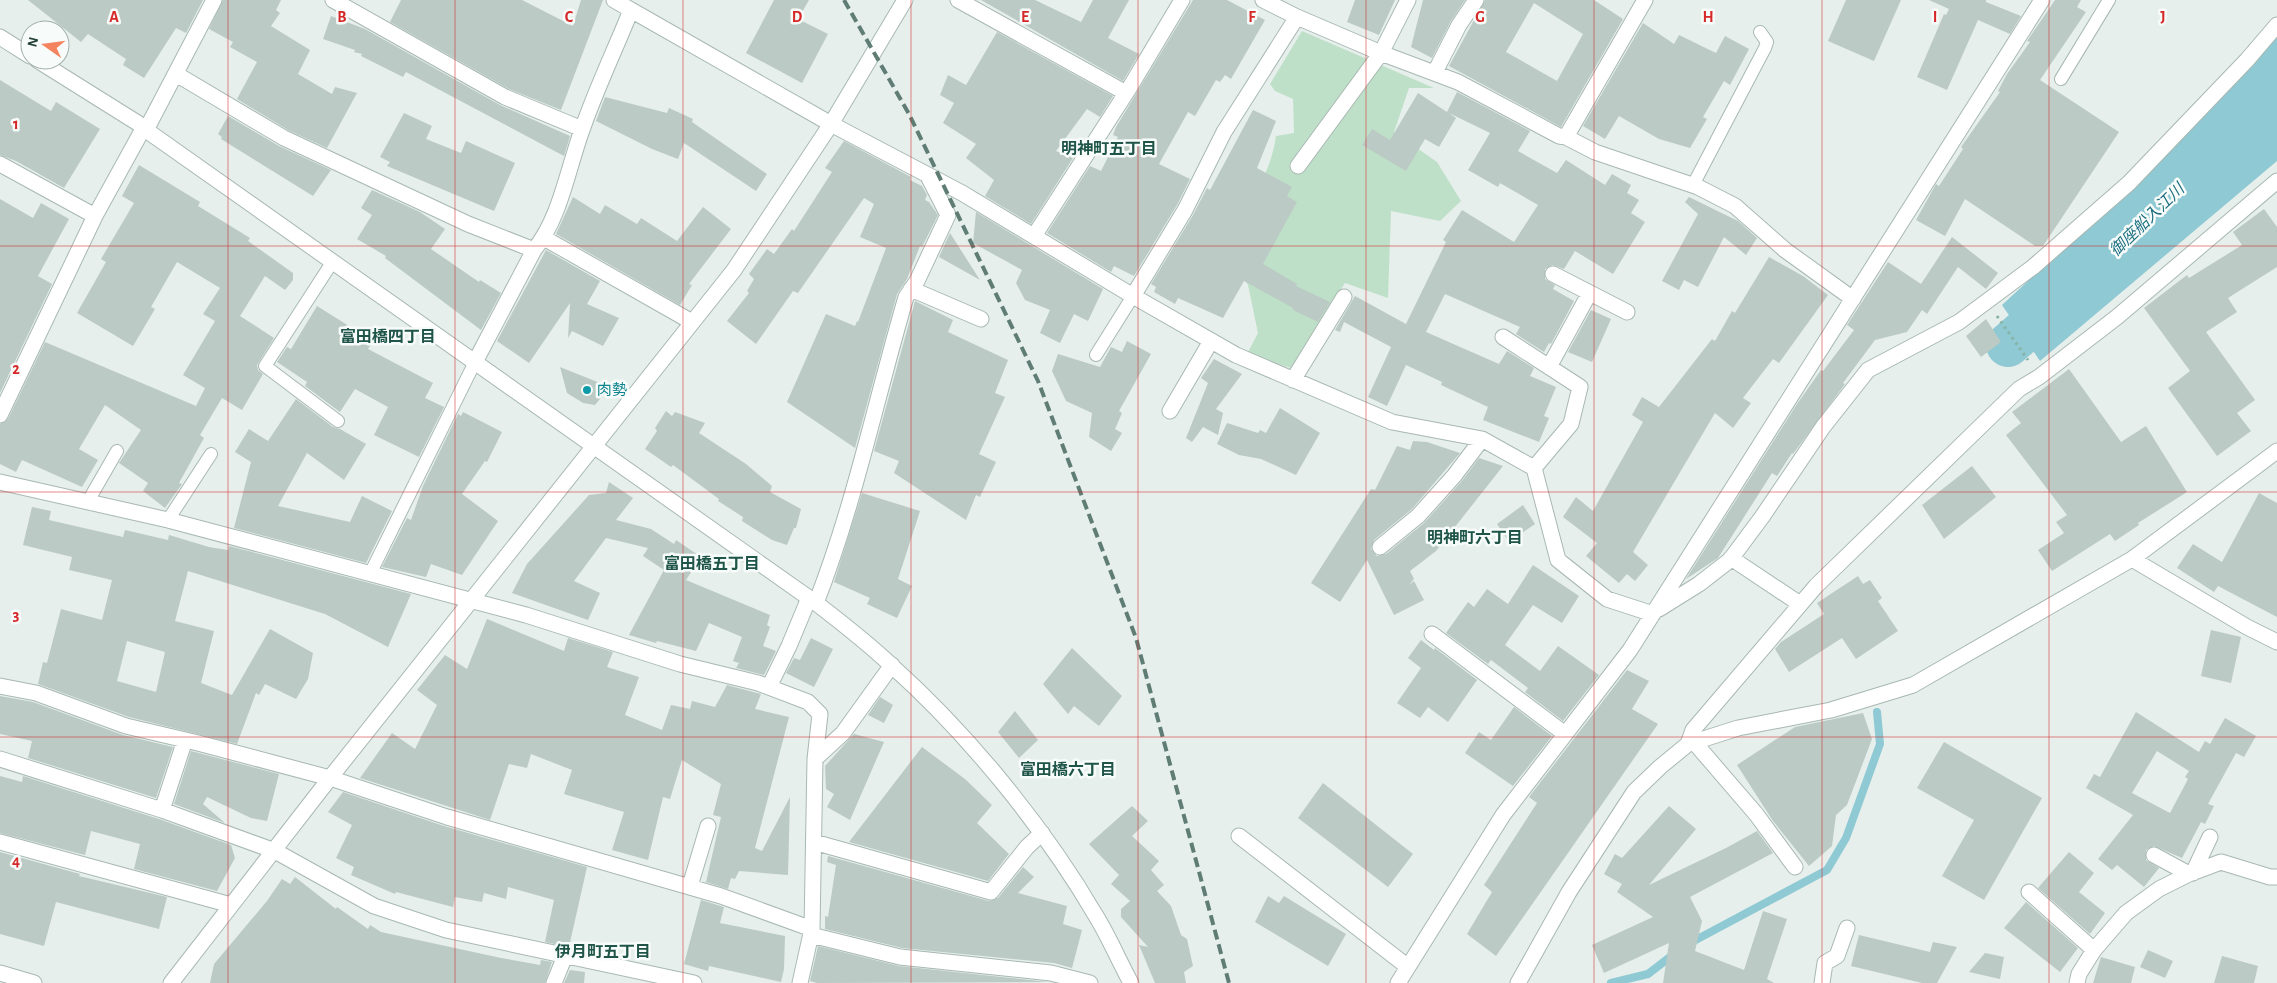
<svg xmlns="http://www.w3.org/2000/svg" width="2277" height="983" font-family="'Alegreya Sans','Noto Sans JP',sans-serif">
  <style>
    .green { fill: #bfe0c8 }
    .water { fill: #8ec9d4 }
    .lines { fill: none; stroke-linecap: round; stroke-linejoin: round }
    .stream { stroke: #8ec9d4; stroke-width: 8 }
    .river { stroke: #8ec9d4; stroke-width: 44 }
    .building { fill: #bbcac4; fill-rule: evenodd }
    .service-casing { stroke: #a8b8b2; stroke-width: 14 }
    .minor-casing { stroke: #a8b8b2; stroke-width: 17 }
    .tertiary-casing { stroke: #a8b8b2; stroke-width: 17 }
    .path { stroke: #86b3a5; stroke-width: 3; stroke-dasharray: 2.5 4; stroke-linecap: butt }
    .service { stroke: #fff; stroke-width: 12 }
    .minor { stroke: #fff; stroke-width: 15 }
    .tertiary { stroke: #fff; stroke-width: 15 }
    .rail { stroke: #5f7d75; stroke-width: 4; stroke-dasharray: 10 5; stroke-linecap: butt }
    .grid { fill: none; stroke: #d62828; stroke-width: 1; stroke-opacity: 0.55 }
    .culture-dot { fill: #0f9aa8; stroke: #f7fbf9; stroke-width: 2 }
    .labels { text-anchor: middle; dominant-baseline: central; stroke-width: 5; stroke-linejoin: round; paint-order: stroke }
    .culture-label { font-size: 15px; fill: #0d838f; stroke: #f7fbf9; text-anchor: start }
    .neighbourhood-label { font-size: 16px; font-weight: bold; fill: #1f5548; stroke: #f7fbf9 }
    .water-label { font-size: 16px; font-style: italic; fill: #1c6f80; stroke: #f7fbf9 }
    .grid-label { font-size: 16px; text-anchor: middle; font-weight: bold; fill: #d62828; stroke: #f7fbf9; stroke-width: 5; stroke-linejoin: round; paint-order: stroke }
  </style>
  <rect width="100%" height="100%" fill="#e6efeb"/>
  <path class="green" d="M1302,31l132,57h-25l-15,44 43,30 24,39 -21,20 -49,-10 -3,87 -43,-15 -54,85 -44,-14 11,-21 -10,-48 -28,-46c26,-32 50,-60 56,-103l18,-3 -1,-34 -18,-8 -5,-7z"/>
  <path class="water" d="M2277,35v126l-237,200 -38,-56 37,-34z"/>
  <g class="lines">
    <path class="stream" d="M1690,943l137,-73 19,-32 34,-94 -3,-32
      M1611,983l37,-9 26,-20"/>
    <path class="river" d="M2008,345l57,-50"/>
  </g>
  <path class="building" d="M28,0h175l-17,33 -10,-5 -32,50 -21,-13 3,-6 -38,-25 -7,8z
    M223,0h58l-5,10 4,3 -9,13 39,24 -12,24 34,20 3,-7 22,6 -30,55 -39,-18 -51,-31 20,-37 -27,-15 3,-5 -24,-13z
    M401,0h121l51,26 8,-26h22l-42,110 -52,-21 -119,-67z
    M774,0h35l-11,19 30,15 -26,49 -56,-30z
    M981,0h54l46,22 12,-22h36l-21,38 31,16 -16,27z
    M1193,0h34l38,20 -34,59 -6,-4 -5,7 -4,-2 -21,36 -7,-4 -29,52 31,15 -13,26 -43,71 -20,-10 -3,6 -64,-39 43,-67 11,5 17,-34 -5,-2 3,-8z
    M1355,0h40l-16,35 -32,-13z
    M1423,0h42l-14,21 -19,37 -21,-11z
    M1485,0h109l29,19 -62,108 -112,-61zM1534,3l49,31 -26,47 -51,-29z
    M1846,0h55l-27,61 -46,-20z
    M1929,0h57v2l35,14 -11,18 -32,-14 -31,70 -30,-13 27,-63 2,1 3,-6z
    M2055,0h26l-4,7 9,5 -46,68 79,52 -76,114h-8l-70,-47 -20,37 -29,-16 20,-36 3,2 24,-37 -2,-2 39,-55 -2,-1 9,-17 23,-32 -3,-1z
    M331,16l34,13 135,76 70,31 -6,20 -158,-84 -3,5 -42,-21 1,-2 -8,-2 1,-2 -32,-11z
    M1643,23l31,21 5,-9 37,18 9,-17 24,13 -19,36 -6,-4 -21,36 4,2 -17,29 -31,-9 -40,-23 -14,23 -22,-13z
    M997,32l116,64 -13,21 -13,-8 -31,42 17,7 -42,66 -46,-28 9,-16 -28,-22 10,-14 -33,-21 11,-20 -14,-8 8,-20 18,10z
    M0,80l51,31 5,-9 44,27 -36,59 -48,-27 -16,-6z
    M1457,92l73,39 -12,20 39,22 9,-13 39,25 7,-11 19,11 -4,8 12,7 -8,13 14,9 -32,52 -38,-23 -11,18 -11,-4 -8,4v10l10,6 -2,4 21,12 -23,43 -2,-1 -5,9 -28,-18 4,-7 -75,-33 -19,38 73,32 8,-13 27,17 -4,8 26,11 -12,29 5,2 -10,24 -56,-22 5,-13 -47,-22 1,-3 -36,-17 -19,41 -19,-9 23,-50 -47,-25 -4,10 -5,-2 20,-34 51,28 40,-82 -3,-2 19,-30 52,32 24,-37 -38,-22 -2,4 -30,-17 22,-37 -41,-20 7,5 -17,29 -14,-8 -19,32 -44,-26 10,-16 18,11 28,-47 29,19z
    M605,97l62,16 2,-5 24,11 -1,3 75,52 -11,17 -72,-48 -6,16 -26,-10 -56,-28z
    M1253,110l23,11 -19,47 35,19 -5,9 10,6 -34,62 34,20 -1,2 34,16 -12,20 -25,-12v-2l-49,-27 -21,37 -45,-20 -3,6 -21,-12 2,-5 -5,-3 42,-69 14,-27 3,2z
    M404,113l28,13 -6,13 35,14 5,-12 49,22 -21,48 -107,-45 3,-4 -10,-5z
    M228,116l51,30 52,24 -18,26 -92,-57 1,-2 -4,-3z
    M844,141l67,36 -1,3 12,6 5,9 -2,5 4,2 9,13 -16,32 -2,-1 -13,33 -10,15 -42,154 -68,-46 39,-88 29,12 2,-5 1,1 28,-74 -26,-11 14,-33 -10,-6 -66,95 -5,-2 -37,53 -29,-23 22,-28 -2,-2 7,-12 -5,-5 18,-25 7,5 18,-25 2,2 38,-59 -7,-4z
    M139,165l61,37 -2,4 52,32 -2,3 45,32v7l-8,10 -20,-14 -25,40 34,22 -17,27 1,5 5,4 -21,36 -20,-12 -22,37 4,3 -25,45 3,1 -17,24 -22,-17 5,-8 -29,-20 22,-33 -36,-25 -26,44 19,11 -16,27 -60,-27 -6,12 -16,-8v-40l8,-5 37,-77 151,64 9,-18 -22,-13 32,-54 -12,-7 17,-26 -43,-26 -26,45 4,2 -22,37 -56,-33 29,-51 -5,-3 33,-56 -12,-7z
    M372,190l48,22 25,17 -14,20 48,33 1,-2 21,13 -20,37 -96,-72 1,-2 -29,-17 15,-24 -11,-7z
    M573,197l27,17 5,-9 32,19 4,-6 36,23 26,-34 28,22 -42,55 3,1 -12,20 -124,-71z
    M1689,197l49,24 19,17 -11,17 -22,-18 -26,50 -14,-7 -5,10 -17,-9 36,-67 -13,-12z
    M0,199l33,19 8,-15 28,16 -31,57 14,8 -52,109z
    M2264,209l13,18v40l-49,31 9,14 -31,20 49,68 -18,13 14,18 -34,25 -49,-68 22,-17 -46,-63 43,-33 2,3 53,-33 -9,-13z
    M976,212l127,77 -15,32 -14,-7 -14,29 -20,-10 10,-23 -25,-10 -9,-17 6,-13 -49,-27z
    M950,233l30,47 -41,-23z
    M1952,237l46,36 -12,16 -28,-22 -31,47 -5,-4 -15,22 -32,8 -32,43 2,1 -52,70 -1,-1 -15,23 -5,-3 -54,85 -32,21 111,-175 24,-34 2,1 31,-41 -7,-5 41,-63 33,22z
    M546,250l54,31 -13,23 32,14 -16,28 -31,-15 -4,7 2,-35 -41,60 -32,-22z
    M1769,257l34,19 25,19 -49,68 -6,-4 -30,39 8,5 -18,25 -18,-15 -82,139 15,13 -13,16 -8,-7 -8,9 -33,-27 11,-13 -34,-26 13,-20 17,14 50,-89 -11,-7 10,-18 17,10 53,-68 3,2 17,-30 3,2z
    M915,301l38,19 -5,12 60,28 -13,33 10,4 -26,57 17,8 -16,35 -4,-2 -10,25 -72,-47 5,-12 -25,-10z
    M317,306l56,35 -5,8 65,34 -8,15 19,9 -25,50 -45,-22 14,-28 -33,-18 -15,23 -35,-26 2,-4 -30,-20 10,-15 4,2z
    M1591,310l20,9 -19,43 -24,-10z
    M1986,319l15,23 -20,15 -15,-21z
    M1127,341l24,13 -32,57 3,2 -7,16 7,4 -11,18 -22,-14 3,-24 -26,-12 -14,-30 6,-17 42,13 11,-20 11,5z
    M1214,359l28,15 -26,35 7,4 -5,22 -15,-8 -11,15 -6,-4 22,-55 -7,-5z
    M560,367l50,20 -15,18 -12,-2 -16,-10z
    M2069,369l52,73 25,-16 41,66 -49,31 1,2 -24,16 -5,-7 -58,37 -14,-21 26,-17 -8,-11 11,-7 -61,-80 15,-12 -9,-11z
    M296,399l37,28 7,2 26,15 -22,36 -37,-27 -29,53 72,16 12,-26 30,15 -26,52 -132,-35 17,-66 -16,-10 14,-23 19,12z
    M1280,408l40,25 -24,42 -35,-16 -22,-4 -22,-11 10,-21 31,10 2,-3 6,3z
    M666,411l6,5 3,-4 30,11 -6,10 47,31 26,22 -2,6 31,17 -5,19h-2l-7,17 -15,-5 -30,-19 1,-4 -25,-16 1,-2 -46,-34 -2,2 -26,-18 12,-18 -2,-3z
    M463,412l39,20 -15,30 -2,-1 -23,33 36,27 -36,54 -31,-11 -5,13 -44,-10 25,-49 4,2 12,-34 35,-72 3,2z
    M1413,441l14,1 33,11 -48,56 -38,31 -3,9 6,7 9,-2 38,-31 37,-41 18,-24 24,8 -67,85 -26,20 4,8 -5,6 5,-4 10,19 -30,15 -27,-55 -27,42 -29,-19 60,-94 4,1 22,-44 13,4z
    M1972,466l24,31 -52,42 -22,-34z
    M609,482l24,16 -17,22 35,9 23,15 2,-4 25,17 -15,23 84,35 -3,10 3,2 -7,19 13,5 -12,24 -28,-7 3,-5 -6,-2 9,-24 -33,-14 -13,28 -39,-10 -1,2 -27,-8 35,-65 -21,-14 5,-8 -42,-10 -32,43 26,12 -12,27 -76,-27 15,-29 62,-69 17,-2z
    M862,493l58,18 -22,68 14,7 -15,32 -30,-14 3,-6 -36,-16z
    M2259,493l18,10v114l-59,-31 -4,6 -37,-24 16,-24 29,18z
    M1523,505l12,19 -26,18 -12,-18z
    M32,507l19,4 -2,9 74,17 2,-7 43,10 1,-5 40,12 19,3 1,-4 182,48 -23,53 -63,-33 -137,-43 -13,50 39,10 -13,52 31,12 38,-66 43,24 -5,26 -12,20 -31,-15 -6,11 -3,-2 -19,51 -108,-27 -91,-33 5,-22 4,1 14,-54 41,11 10,-40 -43,-10 3,-13 -49,-12zM127,641l38,11 -9,40 -39,-11z
    M1533,565l46,31 -17,27 -29,-18 -28,40 35,26 18,-25 41,29 -36,46 -38,-29 3,-4 -37,-28 -3,4 -42,-31 22,-31 6,5 13,-18 21,15z
    M1858,576l5,8 7,-4 12,18 -4,3 20,30 -42,28 -14,-21 -53,34 -14,-23 6,-7 43,-28 -7,-11z
    M487,619l77,32 4,-13 45,14 -6,15 32,10 -14,38 37,15 9,-25 19,4 2,-8 23,6 12,-22 34,9 -6,15 34,8 -34,131 7,3 28,-54 -2,78 -49,-4 -4,8 -4,-1 -3,11 -22,-7 15,-65 -8,-2 8,-31 -39,-24 -12,39 -7,-2 -15,63 -36,-10 12,-38 -60,-18 8,-24 -41,-16 -4,14 -18,-4 -19,56 -130,-42 32,-45 23,16 22,-44 -20,-15 28,-35 22,14z
    M2211,630l30,7 -10,46 -30,-7z
    M811,638l22,11 -19,38 -28,-14 8,-15 6,2z
    M1421,640l13,10 1,-2 42,32 -29,42 -20,-15 -8,11 -23,-15 24,-35 -13,-10z
    M1072,648l50,48 -23,30 -25,-20 -6,8 -25,-30z
    M1627,670l22,11 -17,28 26,15 -162,232 -29,-22 25,-42 -8,-7 53,-82 -8,-6z
    M0,696l33,6 90,33 50,12 -17,51 -128,-40 4,-17 -32,-7z
    M880,697l13,8 -9,18 -16,-8z
    M1514,707l38,29 -39,50 -48,-33 14,-21 12,8z
    M1015,711l23,29 -19,18 -21,-26z
    M2136,712l63,40 6,-11 5,3 15,-26 31,18 -12,21 -8,-4 -28,51 6,2 -9,18 -4,-2 -19,36 -28,-12 -8,4v10l13,8 -15,19 -27,-22 -5,5 -14,-11 35,-44 -47,-27 8,-14 6,3zM2157,751l32,20 -4,6 3,2 -18,34 -38,-20z
    M1863,713l9,26 -25,66 -11,10 -4,31 -23,20 -36,-45 -36,-56 58,-38z
    M854,734l30,8 -34,78 -23,-13 7,-13 -8,-5 -1,-23z
    M1944,742l98,56 -58,102 -42,-24 32,-56 -57,-32z
    M922,747l43,32 27,26 -15,18 32,31 -21,27 -139,-39z
    M191,751l88,23 -12,47 -16,-3 -44,-21 -4,7 22,19 -51,-19z
    M0,776l22,6 1,-6 136,43 72,26 4,13 -18,33 -83,-22 6,-25 -49,-13 -6,24 -85,-22z
    M1323,783l90,71 -25,33 -90,-69z
    M343,792l101,34 143,41 -18,80 -24,-5 9,-42 -46,-13 -2,12 -22,-6 -2,9 -27,-5 -2,10 -57,-15 -1,2 -44,-19 3,-8 -18,-9 16,-33 -24,-13z
    M1132,806l16,15 -16,15 27,25 -8,9 13,15 -7,6 14,15 10,29 6,4 6,27 -9,6 2,11h-31l-16,-38 9,2 -27,-30v-8l9,-8 -19,-17 8,-9 -30,-31z
    M1669,806l27,23 -47,56 77,-37 31,-17 16,22 -83,44 12,24 -7,30 49,19 19,-59 24,8 -20,60 7,4h-111l6,-40 -65,30 -12,-28 61,-28 -36,-25 5,-8 -18,-10 11,-20 7,4z
    M0,852l80,22 -1,2 88,21 -8,32 -103,-27 -12,44 -44,-12z
    M2069,852l25,21 -15,19 26,21 -15,21 -52,-46z
    M828,856l161,45 9,-3 25,-31 11,10 -16,16 49,13 -4,18 19,6 -10,38 -18,-5 -152,-15 -77,-19v-13l3,1 8,-52 -9,-3z
    M295,877l41,32 1,-2 31,22 2,-4 11,7 120,26 39,7 1,-5 11,2 -7,21h-335l4,-19 53,-63 15,-22 8,5z
    M1268,896l11,7 5,-7 62,38 -18,32 -73,-44z
    M701,900l23,7 -4,16 65,13 -1,33 -3,13 -72,-16 -1,5 -24,-7z
    M2026,902l52,46 -18,24 -56,-44z
    M1859,935l71,17 3,-10 24,5 -20,36h-15l-71,-17z
    M818,946l81,20 149,16 -231,1 -7,-2z
    M2148,950l25,11 -8,17 -25,-11z
    M1985,953l19,4 -4,22 -31,-7z
    M2222,956l36,10 -4,17h-40z
    M2101,957l34,10 -4,16h-38z
    M570,970l15,2 -1,11h-20z"/>
  <g class="lines">
    <defs>
      <path id="service" d="M2061,79l48,-79
        M1693,185l72,-137 2,-6 -7,-10
        M333,261l-68,105 73,55
        M1096,355l37,-59
        M87,503l30,-52
        M168,520l43,-66
        M370,574l104,-210"/>
      <path id="minor" d="M333,0l172,97 77,32
        M614,0l17,10
        M958,0l168,93
        M1297,17l84,36 77,29 101,54 7,1 79,-137
        M1435,72l24,-47 17,-25
        M176,74l108,64 184,86 66,26
        M146,130l68,-130
        M1566,137l29,15 103,35 37,19 50,44 68,49
        M0,164l95,52
        M1298,166l83,-113 27,-53
        M1034,236l96,-149 52,-87
        M544,238l148,84
        M1553,274l74,38
        M911,289l70,30
        M1133,296l52,-86 39,-78 73,-115 -34,-17
        M1503,337l77,50 -9,37 -37,44
        M474,364l60,-114c26,-31 34,-82 48,-120 14,-41 33,-80 49,-120l200,114 131,69 171,103 103,59 156,67 90,17 52,29 24,92 49,39 46,15
        M1549,367l40,-73
        M1293,380l51,-83
        M1170,411l41,-70
        M0,415l95,-199 49,-89
        M0,482l168,38 358,95 154,49 78,19 50,19 12,12 -5,45 -3,170 -91,-33 -274,-79 -117,-39 -132,-35 -72,-17 -90,-33 -36,-7
        M1380,547l38,-31 36,-40 28,-37
        M1731,558l69,46
        M2132,559l115,68 30,15
        M816,603c39,-100 60,-204 90,-306l11,-16 31,-66 -20,-39
        M1659,609l40,-25 31,-24 32,-43 61,-90 45,-57 91,-48 74,-55 96,-84 118,-123 30,-35
        M1432,634l133,100
        M769,687l20,-41 20,-48
        M1694,742l62,72 39,53
        M1688,744l50,-16 93,-18 82,-25 219,-126 145,-108
        M0,759l162,51 113,41 99,55 72,24 248,53
        M815,759l28,-26 49,-68
        M162,810l23,-70
        M1239,836l169,131
        M0,842l231,63
        M814,842l177,50 36,-45 15,-14
        M2154,855l35,19
        M2193,873l17,-36
        M690,886l18,-60
        M2029,892l65,58
        M811,935l89,22 151,16 39,10
        M554,983l11,-27
        M800,983l12,-54
        M1398,983l105,-168 127,-165 412,-650
        M1518,983l51,-91 65,-100 26,-25 28,-23 5,-14 123,-144 203,-197 20,-12 78,-60 160,-136
        M1822,983l3,-20 12,-7 10,-28
        M2077,983l2,-9 15,-24 32,-37 33,-24 30,-15 32,-12 49,15h7"/>
      <path id="tertiary" d="M0,37l30,19
        M37,60l107,67 2,3 670,473c26,20 52,40 76,63 76,68 152,161 204,250 13,21 23,45 35,67
        M0,973l34,10
        M171,983l159,-205 404,-508 97,-146 74,-124"/>
    </defs>
    <use href="#service" class="service-casing"/>
    <use href="#minor" class="minor-casing"/>
    <use href="#tertiary" class="tertiary-casing"/>
    <path class="path" d="M1997,316l31,44"/>
    <use href="#service" class="service"/>
    <use href="#minor" class="minor"/>
    <use href="#tertiary" class="tertiary"/>
    <path class="rail" d="M844,0l65,114 129,267 98,257 93,345"/>
  </g>
  <path class="grid" d="M228,0v983M455,0v983M683,0v983M911,0v983M1138,0v983M1366,0v983M1594,0v983M1822,0v983M2049,0v983M0,246h2277M0,492h2277M0,737h2277"/>
  <circle class="culture-dot" cx="587" cy="390" r="5"/>
  <g class="labels">
    <g class="culture-label">
      <text x="597" y="390">肉勢</text>
    </g>
    <g class="neighbourhood-label">
      <text x="1109" y="149">明神町五丁目</text>
      <text x="388" y="337">富田橋四丁目</text>
      <text x="1475" y="538">明神町六丁目</text>
      <text x="712" y="564">富田橋五丁目</text>
      <text x="1068" y="770">富田橋六丁目</text>
      <text x="603" y="952">伊月町五丁目</text>
    </g>
    <g class="water-label">
      <text transform="translate(2147 220) rotate(-44)">御座船入江川</text>
    </g>
  </g>
  <g class="grid-label">
    <text x="114" y="22">A</text>
    <text x="342" y="22">B</text>
    <text x="569" y="22">C</text>
    <text x="797" y="22">D</text>
    <text x="1025" y="22">E</text>
    <text x="1252" y="22">F</text>
    <text x="1480" y="22">G</text>
    <text x="1708" y="22">H</text>
    <text x="1935" y="22">I</text>
    <text x="2163" y="22">J</text>
    <text x="16" y="129">1</text>
    <text x="16" y="374">2</text>
    <text x="16" y="620">3</text>
    <text x="16" y="866">4</text>
  </g>
  <g transform="translate(45 45) rotate(284)"><circle r="24" fill="#f7fbf9" stroke="#a3b1ad"/>
  <path d="M0-4L9 19L0 12L-9 19Z" fill="#f4845f"/>
  <text y="-8" font-size="14" font-weight="bold" text-anchor="middle" fill="#24423a">N</text>
  </g>
</svg>
